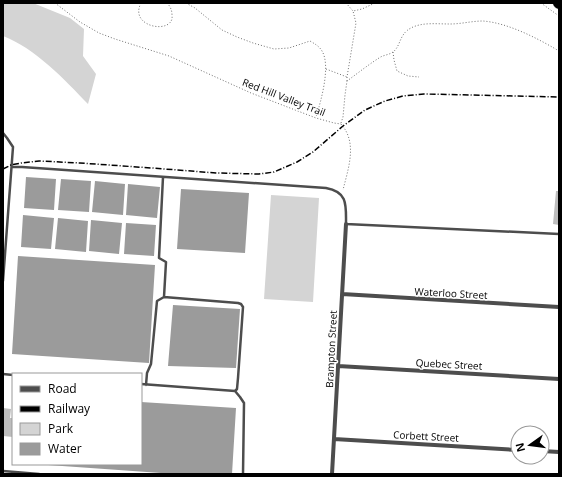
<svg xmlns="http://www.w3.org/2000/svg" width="562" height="477" font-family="'Open Sans',sans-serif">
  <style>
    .green { fill: #d4d4d4 }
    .water { fill: #9b9b9b }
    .building { fill: #bdbdbd }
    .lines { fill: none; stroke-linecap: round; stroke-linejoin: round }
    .motorway-casing { stroke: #dbdbdb; stroke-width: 11 }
    .path { stroke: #6f6f6f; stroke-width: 1; stroke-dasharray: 1 2; stroke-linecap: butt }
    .service { stroke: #4d4d4d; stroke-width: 2.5 }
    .minor { stroke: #4d4d4d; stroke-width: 4 }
    .motorway { stroke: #000; stroke-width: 10 }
    .rail { stroke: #000; stroke-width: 1.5; stroke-dasharray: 6 2 1 2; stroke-linecap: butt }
    .labels { text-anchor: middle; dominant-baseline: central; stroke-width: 3; stroke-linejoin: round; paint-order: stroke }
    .street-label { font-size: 10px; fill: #000; stroke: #fff }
  </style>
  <rect width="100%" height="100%" fill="#fff"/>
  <path class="green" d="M3,3h30l37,15 14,11 -1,27 13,18 -8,30c-23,-24 -53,-56 -85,-68z
    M271,195l48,3 -6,104 -49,-3z"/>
  <path class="water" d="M26,177l30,2 -2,31 -30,-2z
    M61,179l30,2 -2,31 -31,-2z
    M95,181l30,3 -2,31 -31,-3z
    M128,184l32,3 -3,31 -31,-3z
    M181,189l68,4 -4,60 -68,-4z
    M23,215l31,3 -3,31 -30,-2z
    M58,218l30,3 -2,31 -31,-3z
    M91,220l31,3 -3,31 -30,-3z
    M126,223l30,2 -2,31 -30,-2z
    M18,256l137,9 -6,98 -137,-9z
    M173,305l67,4 -4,59 -68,-2z
    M141,402l95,6 -4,66h-57l-141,-10h107z"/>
  <path class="building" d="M556,191h3v34l-6,-1z
    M3,408l8,1 -1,9h3v19l-10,-1z"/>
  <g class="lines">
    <defs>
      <path id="motorway" d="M558,3l1,1"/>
    </defs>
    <use href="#motorway" class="motorway-casing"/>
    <path class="path" d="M55,3l25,19 19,11 16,6 54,17 82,37 65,25 18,5 7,1
      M141,3c-13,25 34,32 31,12 0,-5 -2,-9 -5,-12
      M186,3l9,5 27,22 15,7 16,6 21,6 15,-1 21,-7c5,3 9,5 12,10 9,15 -1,50 -6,66
      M346,3l7,8 9,-2 13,-6
      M541,3l18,13
      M393,52l1,8 3,11 11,5 11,1
      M326,69l21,8
      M347,81v-4l9,-54 -3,-12
      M341,123l2,-6 2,-22 2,-14c11,-8 21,-16 32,-23 4,-3 10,-3 14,-6 8,-6 6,-18 18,-24 11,-6 26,-4 39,-4 11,0 22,-3 33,-3 25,2 54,17 76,30
      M341,124c17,19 7,45 2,66"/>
    <path class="service" d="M3,133l4,5 6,9 -10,134
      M12,167h10l304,21c22,4 20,17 20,36l213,10
      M163,177l-4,81 7,4 -2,35
      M3,374l10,1
      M141,384l94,7 5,6 4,6 -1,71
      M146,385l1,-12 4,-9 6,-63 7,-4 74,6 3,1 2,3 -5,71 -1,11 -2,2
      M3,471l36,3"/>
    <path class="minor" d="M342,294l217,13
      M338,366l221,13
      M334,439l184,11
      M542,451l17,1
      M332,474l14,-250"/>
    <use href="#motorway" class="motorway"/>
    <path class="rail" d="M3,169l8,-4 10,-2 18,-2 41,2 72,5 64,5 43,1 15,-2 23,-10 16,-10 30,-26 22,-16 20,-9 18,-5 21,-2 135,3"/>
  </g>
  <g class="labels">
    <g class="street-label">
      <text transform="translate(284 97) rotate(21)">Red Hill Valley Trail</text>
      <text transform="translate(451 293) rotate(3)">Waterloo Street</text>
      <text transform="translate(331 349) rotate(-87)">Brampton Street</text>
      <text transform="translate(449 364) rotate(3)">Quebec Street</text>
      <text transform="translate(426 436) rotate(3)">Corbett Street</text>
    </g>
  </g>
  <rect width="562" height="477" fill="none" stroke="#000000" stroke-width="8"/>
  <rect x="12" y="373" width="130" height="92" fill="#ffffff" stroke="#999999"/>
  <rect x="20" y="386" width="20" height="6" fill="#4d4d4d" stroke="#999999"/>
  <text x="48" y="393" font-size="12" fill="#000000">Road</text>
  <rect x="20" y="406" width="20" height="6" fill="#000000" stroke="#999999"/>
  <text x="48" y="413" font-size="12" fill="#000000">Railway</text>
  <rect x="20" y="423" width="20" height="12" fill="#d4d4d4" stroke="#999999"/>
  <text x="48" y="433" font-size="12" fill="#000000">Park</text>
  <rect x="20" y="443" width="20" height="12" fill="#9b9b9b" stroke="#999999"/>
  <text x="48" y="453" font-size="12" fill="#000000">Water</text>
  <g transform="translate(530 445) rotate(256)"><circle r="19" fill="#ffffff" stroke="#999999"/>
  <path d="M0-3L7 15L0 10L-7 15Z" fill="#000000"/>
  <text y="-6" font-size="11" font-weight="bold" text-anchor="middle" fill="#000000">N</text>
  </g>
</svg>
